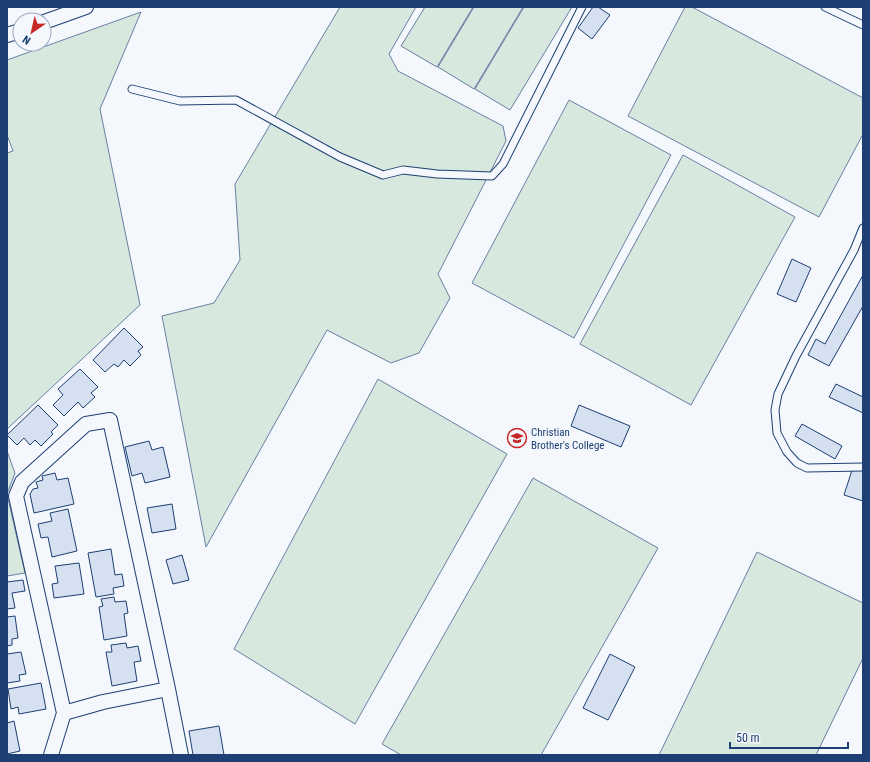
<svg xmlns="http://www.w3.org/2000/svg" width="870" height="762" font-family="'Roboto Condensed',sans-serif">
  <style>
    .green { fill: #d7e8df; stroke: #687fa3 }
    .building { fill: #d5e0f0; stroke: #1d3f73 }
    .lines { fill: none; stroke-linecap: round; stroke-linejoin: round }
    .lane-casing { stroke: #1d3f73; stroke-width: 9 }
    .street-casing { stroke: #1d3f73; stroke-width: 16 }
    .lane { stroke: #f4f7fb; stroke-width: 7 }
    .street { stroke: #f4f7fb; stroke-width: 14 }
    .labels { text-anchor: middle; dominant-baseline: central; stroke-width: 3; stroke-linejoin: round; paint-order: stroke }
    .poi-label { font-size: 11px; fill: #1d3f73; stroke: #f4f7fb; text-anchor: start }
  </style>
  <rect width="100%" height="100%" fill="#f4f7fb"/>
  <path class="green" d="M340,7h76l-27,47 9,17 105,55 3,15 -68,133 12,24 -31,55 -28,10 -64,-33 -121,217 -44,-231 52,-13 26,-43 -5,-76z
    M425,7h48l-36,60 -36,-21z
    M474,7h49l-49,82 -36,-22z
    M524,7h48l-62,103 -35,-21z
    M685,7h7l171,91v36l-44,83 -191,-101z
    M141,12l-41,97 40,196 -133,124v-276l6,-2 -6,-16v-75z
    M569,100l102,55 -97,183 -102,-55z
    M683,155l112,62 -104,188 -111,-61z
    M378,379l129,75 -152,270 -121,-75z
    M7,451l8,22 -8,21 18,79 -18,3z
    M533,478l125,70 -117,207h-140l-19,-11z
    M757,552l106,51v55l-47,97h-157z"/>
  <path class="building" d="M593,7h5l12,8 -18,24 -14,-11z
    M792,259l19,9 -15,34 -19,-8z
    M863,275v31l-34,60 -21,-11 8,-16 9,5z
    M124,328l19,19 -5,4 3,4 -11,11 -6,-6 -6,7 -4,-3 -9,8 -12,-12z
    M80,369l18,18 -7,6 4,4 -12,11 -5,-6 -14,14 -11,-11 10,-10 -5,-6z
    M836,384l27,13v16l-34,-16z
    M38,405l20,20 -7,7 2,2 -12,12 -6,-6 -5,5 -6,-7 -7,7 -10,-10z
    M579,405l51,21 -9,21 -50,-21z
    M802,424l40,22 -7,13 -40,-23z
    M149,441l3,9 11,-3 7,30 -25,6 -3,-10 -10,3 -7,-29z
    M853,467l10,4v30l-19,-6z
    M55,473l2,7 11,-2 6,26 -40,9 -4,-19 3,-5 5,-1 -2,-6 7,-2 -1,-4z
    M172,504l4,25 -24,4 -5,-25z
    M68,509l9,42 -25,6 -4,-20 -7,1 -3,-14 14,-3 -2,-8z
    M111,549l4,26 7,-1 2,12 -11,2 1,6 -18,3 -8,-44z
    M182,555l7,25 -16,4 -7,-24z
    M79,563l5,31 -30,4 -2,-14 6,-1 -3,-17z
    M23,580l2,11 -13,2 3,15 -8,1v-27z
    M114,597l1,5 11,-1 2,12 -4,1 3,22 -23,4 -5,-33 4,-1 -2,-7z
    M15,616l3,22 -6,1v6l-5,1v-29z
    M126,643l1,5 11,-2 3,15 -7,1 3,19 -25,5 -6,-34h6l-1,-7z
    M21,652l5,22 -7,1 1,6 -13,2v-29z
    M610,654l25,13 -27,53 -25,-12z
    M41,683l5,26 -27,5 -1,-7 -7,2 -3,-20z
    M14,721l6,30 -13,3v-31z
    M219,726l5,29h-31l-4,-24z"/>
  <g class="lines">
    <defs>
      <path id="lane" d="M825,7l38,18
        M132,89l48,12 56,-1 104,57 43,18 20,-5 34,4 55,2 11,-12 79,-157
        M863,228l-9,22 -58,106 -18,38 -3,16 2,23 10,19 10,11 10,5 56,-1"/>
      <path id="street" d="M44,22l42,-15
        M7,35l13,-4
        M64,713l39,-11 65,-13
        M51,755l13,-42 -48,-217 6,-14 64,-58 24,-4 58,269 13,66"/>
    </defs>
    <use href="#lane" class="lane-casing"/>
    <use href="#street" class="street-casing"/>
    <use href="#lane" class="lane"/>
    <use href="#street" class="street"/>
  </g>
  <defs>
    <symbol id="school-ring" viewBox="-11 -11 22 22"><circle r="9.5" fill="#f4f7fb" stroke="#c62828" stroke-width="1.5"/><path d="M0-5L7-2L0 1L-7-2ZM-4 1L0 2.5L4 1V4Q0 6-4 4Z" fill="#c62828"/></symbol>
  </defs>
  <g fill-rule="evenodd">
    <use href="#school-ring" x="506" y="427" width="22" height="22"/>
  </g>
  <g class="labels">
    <g class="poi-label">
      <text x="531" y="432">Christian<tspan x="531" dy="13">Brother's College</tspan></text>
    </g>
  </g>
  <rect width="870" height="762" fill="none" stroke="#1d3f73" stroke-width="16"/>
  <g transform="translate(32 32) rotate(214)"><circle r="19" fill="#f4f7fb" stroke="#9eadc5"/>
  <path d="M0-3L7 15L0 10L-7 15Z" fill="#c62828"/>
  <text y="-6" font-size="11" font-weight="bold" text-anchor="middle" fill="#1d3f73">N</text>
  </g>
  <path d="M730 742v6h118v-6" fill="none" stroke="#1d3f73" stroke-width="2"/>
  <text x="736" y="742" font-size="12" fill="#1d3f73" stroke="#f4f7fb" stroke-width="3" paint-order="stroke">50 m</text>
</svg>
